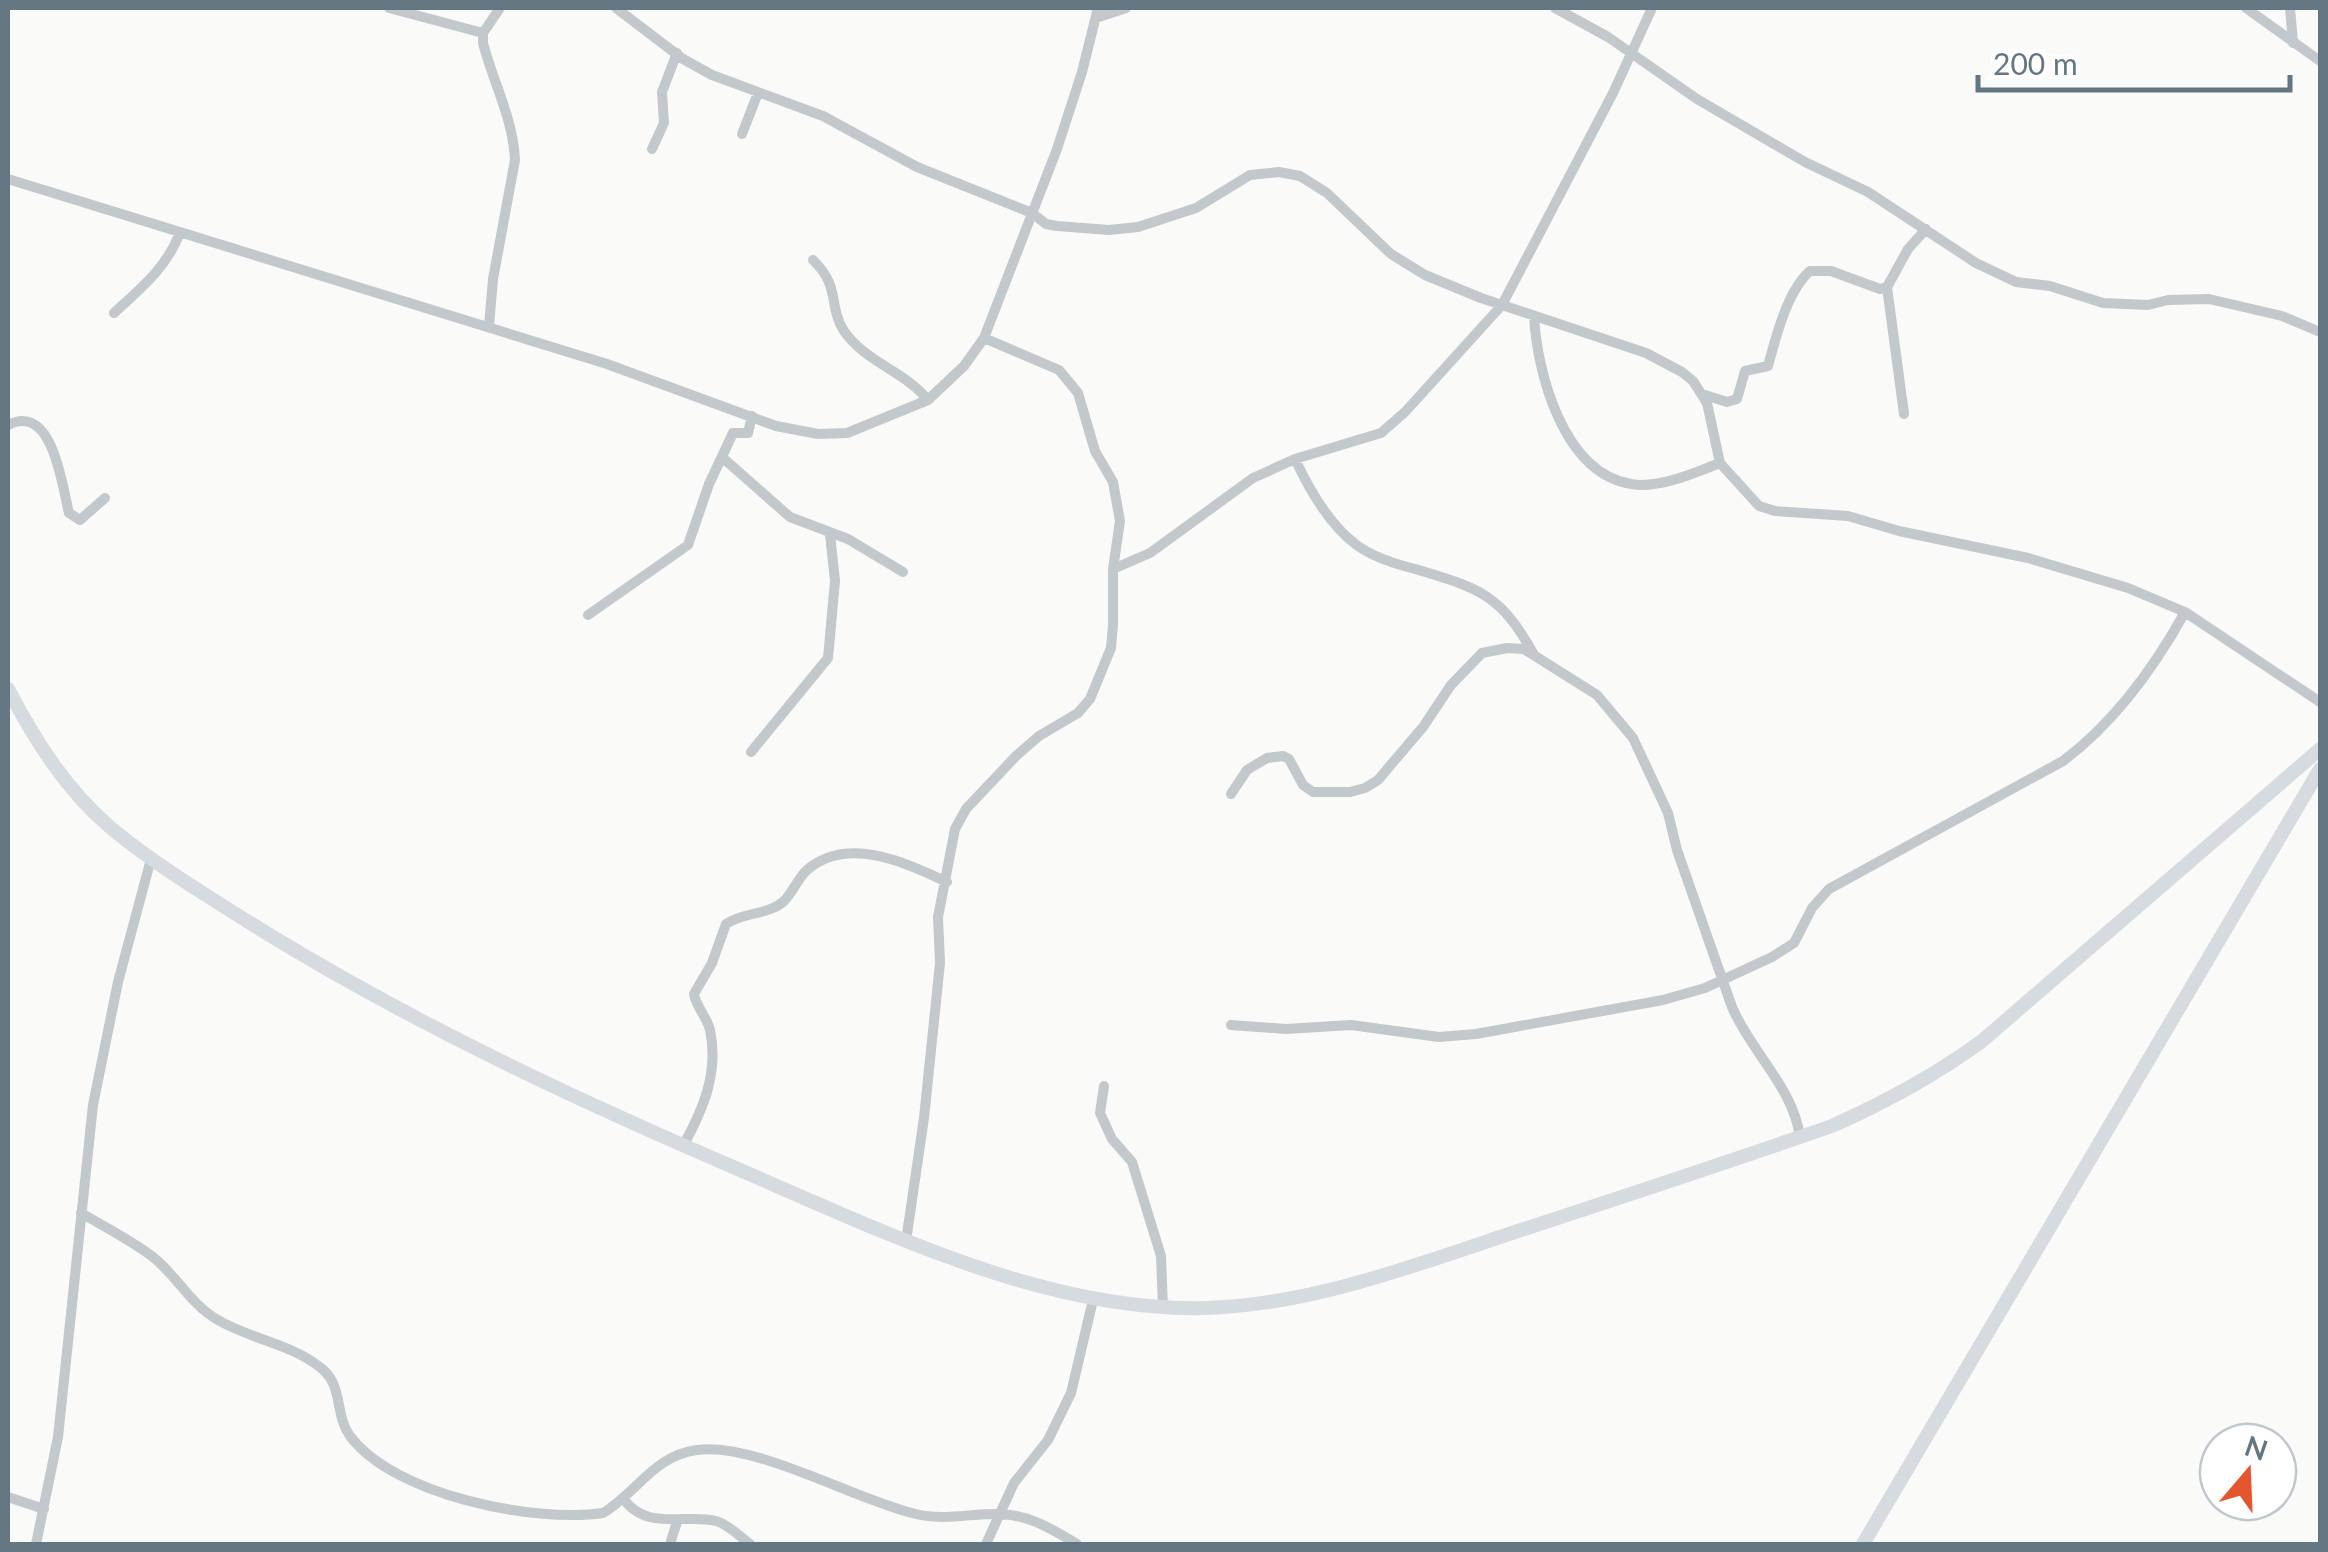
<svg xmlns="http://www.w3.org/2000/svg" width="2328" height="1552" font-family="Lato,sans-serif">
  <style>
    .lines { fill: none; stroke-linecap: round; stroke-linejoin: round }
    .minor { stroke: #c3c8cc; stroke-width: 10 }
    .secondary { stroke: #d6dbdf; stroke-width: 14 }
  </style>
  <rect width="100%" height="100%" fill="#fafaf8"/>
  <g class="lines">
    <path class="minor" d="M389,8l94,25
      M616,8l67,51 29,16 111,41 94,51 115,46 14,11 11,2 52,4 29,-3 58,-19 54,-33 29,-3 21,4 27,17 64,61 34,21 56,23 165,55 36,19 11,9 14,22 13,60 39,43 16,5 73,5 51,15 129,27 100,30 57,24 135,90
      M1555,8l53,29 89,62 108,63 63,30 108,71 40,19 34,4 53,17 45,2 20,-5 41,-1 73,17 38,16
      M2246,8l74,53
      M2290,8l3,35
      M1096,18l30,-10
      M742,134l16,-41
      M652,149l12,-26 -2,-31 15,-39
      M8,179l599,185 169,62 42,8 29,-1 81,-33 36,-34 20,-28 73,-189 25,-77 16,-64
      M813,260c28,27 15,46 31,71 21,31 62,41 84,69
      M114,313c26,-24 52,-45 65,-78
      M1534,316c3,56 29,157 97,168 28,5 63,-11 89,-21
      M489,326l4,-47 22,-119c-2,-42 -22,-78 -32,-117v-10l17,-25
      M1702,394l25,8 10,-3 8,-28 23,-5c8,-29 19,-75 42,-95h21l49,18 7,-2
      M1904,414l-17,-127 21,-38 18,-20
      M8,425c45,-23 54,61 61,88l11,7 25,-22
      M723,458l67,59 58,22 55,33
      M1295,459c14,30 36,68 63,87 17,12 37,18 57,23 64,19 86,25 119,86
      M1113,569l37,-16 103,-75 42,-19 86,-26 24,-21 97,-107 111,-212 39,-85
      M588,615l100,-70 21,-61 24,-51h15l4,-17
      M751,752l77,-94 7,-77 -5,-47
      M1231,794l16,-24 20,-12 16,-2 6,3 14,26 10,7h37l15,-4 13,-8 45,-53 28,-42 31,-32 25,-5 17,1 73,46 36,43 35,75 9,37 55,157c19,45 61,80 68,130
      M1231,1025l55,4 65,-4 88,12 37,-3 187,-34 42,-12 67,-31 22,-14 18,-35 17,-19 234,-128c52,-39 91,-93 122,-149
      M1104,1086l-4,27 12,26 20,23 29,94 2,52
      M683,1146c20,-36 36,-73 27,-116 -3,-13 -14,-23 -16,-36l18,-31 14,-39c17,-12 43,-9 58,-23 9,-9 14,-23 23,-31 41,-35 99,-7 140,12
      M81,1213c24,14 50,27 72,44 24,19 37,47 65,63 32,19 74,24 103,48 23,18 13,46 29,68 44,59 183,87 253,77 33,-20 52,-58 94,-63 58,-8 159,50 219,64 27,7 57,-1 84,0 30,1 52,15 77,30
      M906,1241l18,-123 16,-155 -2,-46 17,-88 11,-20 50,-53 23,-20 39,-23 12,-14 21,-51 2,-23v-56l7,-48 -7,-39 -18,-31 -17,-58 -19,-23 -75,-32
      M8,1497l36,12
      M623,1498c23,34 63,15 93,23 12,3 24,16 34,23
      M36,1544l22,-107 35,-332 25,-123 33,-123
      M670,1544l7,-22
      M986,1544l28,-61 34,-43 23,-47 22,-93"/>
    <path class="secondary" d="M8,689c27,51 58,101 103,139 47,39 100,70 152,103 157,96 316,170 484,242 141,61 302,139 458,135 105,-3 208,-42 307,-75 107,-35 213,-70 320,-107 54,-24 102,-50 150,-85l338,-292
      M1863,1544l457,-775"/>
  </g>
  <rect width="2328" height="1552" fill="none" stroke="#657683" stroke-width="20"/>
  <g transform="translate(2248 1472) rotate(19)"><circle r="48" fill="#ffffff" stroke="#c1c8cd" stroke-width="2.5"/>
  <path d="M0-8L18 38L0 25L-18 38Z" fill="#e4572e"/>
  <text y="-15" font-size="28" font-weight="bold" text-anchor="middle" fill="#657683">N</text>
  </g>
  <path d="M1978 75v15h312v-15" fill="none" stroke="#657683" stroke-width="5"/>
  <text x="1993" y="75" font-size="30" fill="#657683" stroke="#ffffff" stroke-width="8" paint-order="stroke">200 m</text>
</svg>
